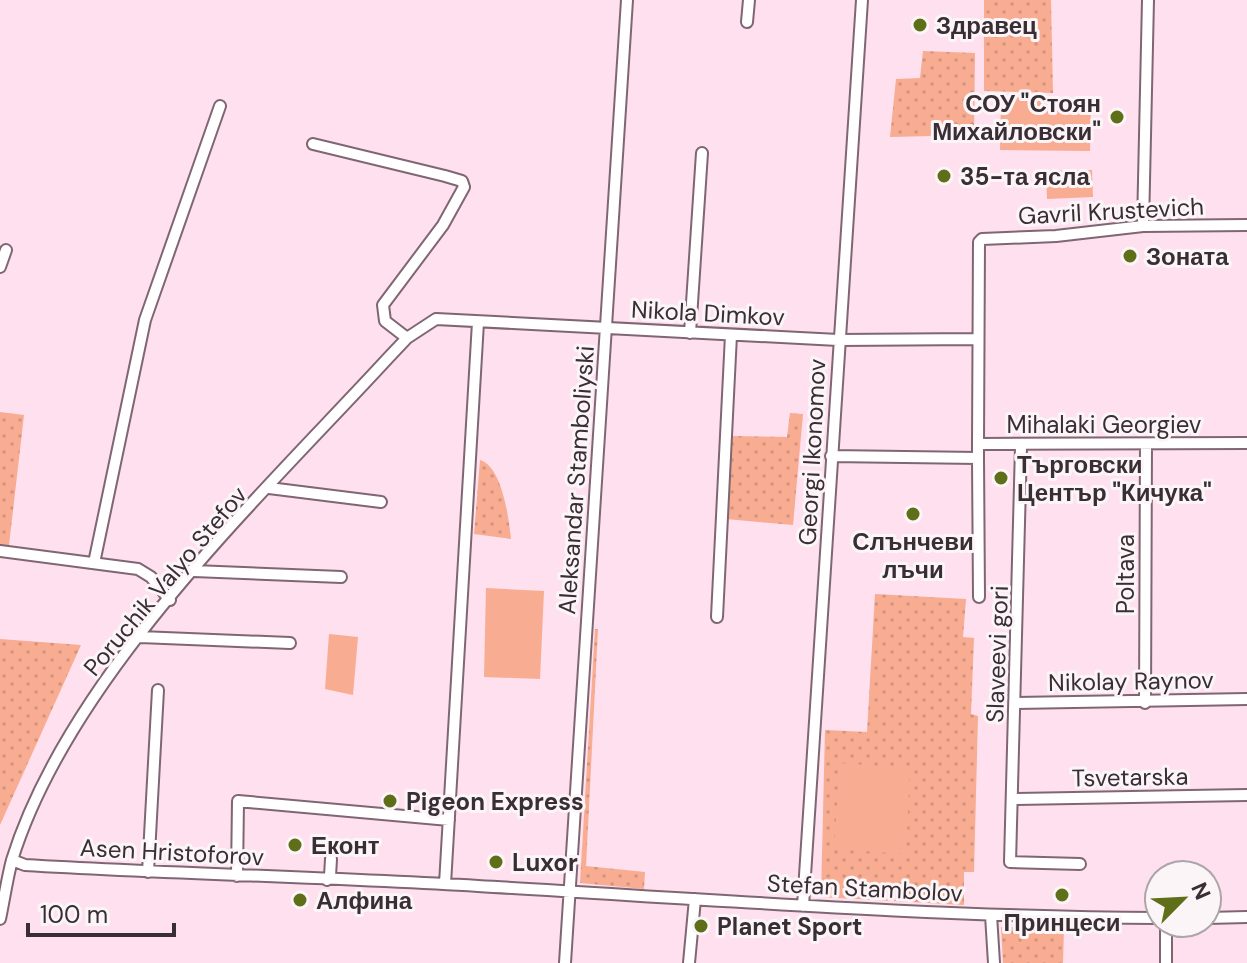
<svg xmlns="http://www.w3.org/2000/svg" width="1247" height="963" font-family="'DM Sans',sans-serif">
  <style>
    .grass { fill: url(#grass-dots) }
    .pitch { fill: #f8ac91 }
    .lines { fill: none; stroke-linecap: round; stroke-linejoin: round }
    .minor-casing { stroke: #7f6672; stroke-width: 14 }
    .minor { stroke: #fff; stroke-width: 10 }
    .poi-dot { fill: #5f6e18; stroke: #fbf5f8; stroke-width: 3 }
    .labels { text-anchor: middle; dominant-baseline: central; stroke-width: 6; stroke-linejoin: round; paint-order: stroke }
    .poi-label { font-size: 24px; font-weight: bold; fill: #392e34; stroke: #fbf5f8; text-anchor: start }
    .street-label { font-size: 24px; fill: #392e34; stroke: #fbf5f8 }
  </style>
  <defs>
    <pattern id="grass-dots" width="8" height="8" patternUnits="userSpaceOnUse" patternTransform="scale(2)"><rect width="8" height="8" fill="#f8ac91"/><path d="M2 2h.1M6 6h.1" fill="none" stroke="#d5947e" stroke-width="1.8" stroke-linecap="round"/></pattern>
  </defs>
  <rect width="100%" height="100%" fill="#fee0ee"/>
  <path class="grass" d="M984,0h67l2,93 -69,-2z
    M923,51l52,2 -1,82 -84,2 6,-58 24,-1z
    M0,412l24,3 -15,130 -9,1z
    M790,413l13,1 -10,111 -67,-6 5,-83 56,1z
    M480,460c22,6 29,59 31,79l-37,-5z
    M875,594l91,5 -3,38 11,1 -3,76 7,2 -4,156h-10v33l-143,-8 4,-167 42,2z
    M595,629h3l-12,237 59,6 -1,17 -64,-6z
    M0,639l81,6 -81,180z
    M1001,927h63l-1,36h-60z"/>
  <path class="pitch" d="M1001,97l90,2 -1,52 -90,-1z
    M1092,170l1,27 -46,2 -1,-28z
    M486,588l58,3 -4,88 -56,-2z
    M329,634l29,3 -5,58 -28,-6z
    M840,763l70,5 -4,86 -72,-5z"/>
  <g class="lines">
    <defs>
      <path id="minor" d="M747,22l2,-22
        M313,144l132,32 17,5 2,6 -21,38 -60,80 2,16 22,17
        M1143,226l5,-226
        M0,267l6,-17
        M690,333l12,-180
        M978,444l1,-202 3,-3 74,-3 87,-10 104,-1
        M1021,447l-11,415 70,2
        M831,456l147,2v-14l269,-1
        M978,458l1,139
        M269,488l112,14
        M0,551l138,18 13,8 19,23
        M94,563l51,-243 75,-214
        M194,571l147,6
        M717,617l14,-282
        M140,637l150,6
        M1015,703l232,-4
        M1145,703l1,-259
        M1013,799l234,-4
        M12,860l13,5c151,9 302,12 453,21 226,13 454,31 681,32
        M148,872l10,-182
        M237,876l1,-75 211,19
        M327,880l3,-4 1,-17
        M445,884l33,-562
        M803,906l59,-906
        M991,915l3,48
        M1207,918l40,-1
        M0,919c4,-19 7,-40 12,-59 57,-184 248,-363 377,-503l18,-19 29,-19 402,21 140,-1
        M1166,923v40
        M565,963l62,-963
        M689,963l6,-64"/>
    </defs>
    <use href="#minor" class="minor-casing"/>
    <use href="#minor" class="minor"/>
  </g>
  <g class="poi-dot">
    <circle cx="920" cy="25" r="8"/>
    <circle cx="1117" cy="117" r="8"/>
    <circle cx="944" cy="176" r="8"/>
    <circle cx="1130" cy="256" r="8"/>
    <circle cx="1001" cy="478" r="8"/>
    <circle cx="913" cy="514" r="8"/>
    <circle cx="390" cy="801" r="8"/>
    <circle cx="295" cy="845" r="8"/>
    <circle cx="496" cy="862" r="8"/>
    <circle cx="1062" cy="895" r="8"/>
    <circle cx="300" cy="900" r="8"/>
    <circle cx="701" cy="926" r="8"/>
  </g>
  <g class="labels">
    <g class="poi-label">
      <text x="936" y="25">Здравец</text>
      <text x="1101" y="103" text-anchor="end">СОУ "Стоян<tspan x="1101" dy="28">Михайловски"</tspan></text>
      <text x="960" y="176">35-та ясла</text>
      <text x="1146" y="256">Зоната</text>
      <text x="1017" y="464">Търговски<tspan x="1017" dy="28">Център "Кичука"</tspan></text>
      <text x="913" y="541" text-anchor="middle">Слънчеви<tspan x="913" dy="28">лъчи</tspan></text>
      <text x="406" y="801">Pigeon Express</text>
      <text x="311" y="845">Еконт</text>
      <text x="512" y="862">Luxor</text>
      <text x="316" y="900">Алфина</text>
      <text x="1062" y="922" text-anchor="middle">Принцеси</text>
      <text x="717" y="926">Planet Sport</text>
    </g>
    <g class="street-label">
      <text transform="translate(1111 211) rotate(-3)">Gavril Krustevich</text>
      <text transform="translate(708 313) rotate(3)">Nikola Dimkov</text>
      <text x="1104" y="424">Mihalaki Georgiev</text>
      <text transform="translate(812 452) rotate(-87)">Georgi Ikonomov</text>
      <text transform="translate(576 480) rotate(-86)">Aleksandar Stamboliyski</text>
      <text transform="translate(1125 574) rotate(-90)">Poltava</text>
      <text transform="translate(165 581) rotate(-50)">Poruchik Valyo Stefov</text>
      <text transform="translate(997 654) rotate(-88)">Slaveevi gori</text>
      <text transform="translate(1131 681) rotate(-1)">Nikolay Raynov</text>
      <text transform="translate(1130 777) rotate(-1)">Tsvetarska</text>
      <text transform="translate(172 852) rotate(3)">Asen Hristoforov</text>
      <text transform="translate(865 888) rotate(3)">Stefan Stambolov</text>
    </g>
  </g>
  <g transform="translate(1183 899) rotate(66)"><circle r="38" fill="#fbf5f8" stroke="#ada5aa" stroke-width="2"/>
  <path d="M0-6L14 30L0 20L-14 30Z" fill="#5f6e18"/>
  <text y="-12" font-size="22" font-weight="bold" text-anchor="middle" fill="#392e34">N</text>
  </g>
  <path d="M28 923v12h146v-12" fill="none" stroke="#392e34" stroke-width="4"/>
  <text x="40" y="923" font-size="24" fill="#392e34" stroke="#fbf5f8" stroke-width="6" paint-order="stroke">100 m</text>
</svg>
